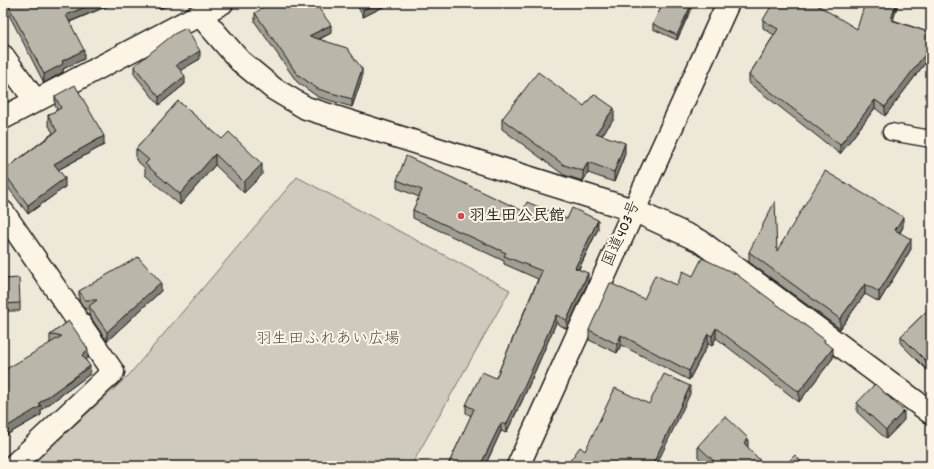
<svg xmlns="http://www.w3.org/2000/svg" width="934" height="469" font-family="Dekko,'Klee One',sans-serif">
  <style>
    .green { fill: #cfcabd; stroke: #76736c }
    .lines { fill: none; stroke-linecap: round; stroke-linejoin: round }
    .service-casing { stroke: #1c1c1c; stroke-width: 19 }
    .minor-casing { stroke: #1c1c1c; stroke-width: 25 }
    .trunk-casing { stroke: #1c1c1c; stroke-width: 25 }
    .service { stroke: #fcf5e5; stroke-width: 16 }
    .minor { stroke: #fcf5e5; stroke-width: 22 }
    .trunk { stroke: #fcf5e5; stroke-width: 22 }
    .wall { fill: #a09d92; stroke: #1c1c1c }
    .shaded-wall { fill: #827f77; stroke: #1c1c1c }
    .building { fill: #bab6aa; stroke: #1c1c1c }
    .poi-dot { fill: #d1495b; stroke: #fcf5e5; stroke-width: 1.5 }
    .labels { text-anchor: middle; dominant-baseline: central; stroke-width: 4; stroke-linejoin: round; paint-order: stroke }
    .poi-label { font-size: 16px; font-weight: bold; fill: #1c1c1c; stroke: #fcf5e5; text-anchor: start }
    .street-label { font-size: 16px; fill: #1c1c1c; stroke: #fcf5e5 }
    .park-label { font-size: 16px; fill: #52504c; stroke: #fcf5e5 }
  </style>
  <rect width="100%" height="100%" fill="#eee8d9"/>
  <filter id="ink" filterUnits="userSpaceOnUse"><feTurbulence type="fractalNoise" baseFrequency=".025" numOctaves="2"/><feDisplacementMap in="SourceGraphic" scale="8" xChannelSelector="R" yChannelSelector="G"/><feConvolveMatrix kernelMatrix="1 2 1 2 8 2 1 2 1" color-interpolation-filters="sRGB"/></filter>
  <g filter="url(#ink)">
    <path class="green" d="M297,177l213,113 -99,176h-381l98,-90z"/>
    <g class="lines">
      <defs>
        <path id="service" d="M891,132l40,7"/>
        <path id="minor" d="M200,15l40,46 34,28 32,19 327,102 67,31 231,172
          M3,56l32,44
          M3,118l219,-115
          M3,212l110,160 -100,94"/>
        <path id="trunk" d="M518,466l210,-463"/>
      </defs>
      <use href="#service" class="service-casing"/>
      <use href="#minor" class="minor-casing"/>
      <use href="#trunk" class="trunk-casing"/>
      <use href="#service" class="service"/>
      <use href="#minor" class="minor"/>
      <use href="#trunk" class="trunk"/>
    </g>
    <path class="wall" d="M5,3h110l-45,19 14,37 -21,10v3l-19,11 -39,-76z
      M156,3h17l-14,6z
      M356,3h35l-28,14z
      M692,3v4l-15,33 -24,-11v-5z
      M898,3l-5,17 38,13v14l-5,15 -41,54 -10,-8 -35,46 -91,-71v-8l25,-40 -11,-7v-8l94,9z
      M255,13l76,20 -11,6 42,39 -10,29 -34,-10 -21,-15 -42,-60z
      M200,59l-20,11 5,14 -26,21 -25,-31v-8z
      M55,96l49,49 -46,25 7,17 -37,27 -21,-28v-18l46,-35 -5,-9v-9l9,-5 -2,-5z
      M178,101l84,74 -18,18 -29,-28 -35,40 -35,-30v-7l-9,-8v-11z
      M584,106l30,13 -12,16 23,19 -11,28 -26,-9 -5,8 -19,-6 -62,-46v-10z
      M397,180l126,31 44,8 31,10 -19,40 9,13 -21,47 -11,-6 -34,78 -16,32 -5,-2 -16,35h-36v-3l22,-47 -5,-3v-8l30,-27 42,-99 -34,-15v-3l-91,-43v-8l6,-13 -22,-9z
      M903,227l-3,6 11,16 -32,53 -14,-8 -25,35 -91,-67v-10l28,-1z
      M3,279l17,24v8h-17z
      M677,285l148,58 8,15 -34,44 -83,-64 -4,8 -4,-2 -19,36 -68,-35 -4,8 -28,-13v-10l55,-31z
      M79,291h82l-54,50 -18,-26v-6h-4l-6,-9z
      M931,295v12l-2,-2v-8z
      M931,307v67l-30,-30v-8z
      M69,321l19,37 -2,2 4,14 -49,36v5l-38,22 47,-95v-7z
      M857,403l47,17 -18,19 -29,-27z
      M698,446l50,2 17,18h-58l-9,-9z"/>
    <path class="shaded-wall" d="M95,3h20l-49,20v-8z
      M159,3h14l-14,6z
      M376,3h15l-28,14v-7z
      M692,3v4l-15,33v-5z
      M896,3h2l-7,25v-8z
      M331,25v8l-22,11v-8z
      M931,39v8l-5,15 -41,54v-9z
      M84,50v9l-21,10v3l-19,11v-9l18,-13z
      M200,51v8l-24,14v-8z
      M362,69v9l-10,29v-8z
      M185,76v8l-26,21v-8z
      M875,100v8l-35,46v-9z
      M614,108v11l-18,24v-10z
      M104,136v9l-50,27v-8z
      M625,143v11l-11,28v-10z
      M215,154v11l-35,40v-11z
      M588,162v11l-5,8v-10z
      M262,164v11l-18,18v-11z
      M65,178v9l-37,27v-9z
      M903,217v10l-8,13v-10z
      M598,220v9l-23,47v-8z
      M911,239v10l-32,53v-10z
      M588,273v9l-21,47v-9z
      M161,282v9l-54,50v-9z
      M865,284v10l-25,35v-10z
      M556,315v8l-34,78 -16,32v-8z
      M716,328v10l-4,8v-10z
      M708,334v10l-19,36v-9z
      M621,335v10l-4,8v-9z
      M833,348v10l-34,44v-10z
      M88,349v9l-6,6v-9z
      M90,366v8l-49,36v5l-38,22v-8z
      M690,386v8l-34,72h-4z
      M904,411v9l-18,19v-9z
      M501,423v8l-16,35h-5z
      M748,438v11l-4,-6z"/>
    <path class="building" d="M7,3h88l-29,12 18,35 -22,11 1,3 -19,10z
      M269,3h46l16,22 -22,11 38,12 15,21 -10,30 -34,-10 -21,-15 -42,-61z
      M360,3h16l-13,7z
      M663,3h29l-15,32 -24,-11z
      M773,3h41l43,26 8,-26h31l-5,17 40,13v6l-5,14 -41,54 -10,-7 -35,45 -91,-70 29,-46 -15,-9z
      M186,28l14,23 -24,14 9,11 -26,21 -25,-31 40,-32z
      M538,72l46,34 10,-12 20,14 -18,25 29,10 -11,29 -26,-10 -5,9 -19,-6 -62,-46z
      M75,85l29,51 -50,28 11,14 -37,27 -21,-28v-9l50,-37 -9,-16 13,-7 -6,-12z
      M178,101l44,38 7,-7 33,32 -18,18 -29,-28 -35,40 -35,-30 4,-4 -13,-11z
      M406,156l117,55 4,-9 40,17 5,-11 26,12 -23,48 13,5 -21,47 -11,-5 -34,77 -16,33 -5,-2 -21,43h-25l-6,-3 25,-54 -8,-4 16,-33 14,6 46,-107 -38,-15 2,-3 -93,-43 9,-20 -25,-10z
      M825,171l78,46 -8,13 16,9 -32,53 -14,-8 -25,35 -91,-67 26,-51 2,50z
      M138,257l23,25 -54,50 -18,-26 8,-6h-12l-6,-9z
      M702,258l34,16 89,66 -1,2 9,6 -34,44 -83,-64 -4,8 -4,-2 -19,37 -68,-36 -4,9 -28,-14 21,-47 34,16 11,-24 22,10 6,-14 10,5z
      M19,278l1,25 -17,1v-25z
      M931,307v59l-30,-30z
      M69,321l19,28 -6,6 8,11 -51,37 2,3 -38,23v-58l59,-35 -12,-1z
      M664,374l26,12 -38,80h-86l14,-19 5,4 30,-63 34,16z
      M875,384l29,27 -18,19 -29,-27z
      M725,416l23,22 -4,5 21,23h-46l-21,-20z
      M795,455l10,11h-21z"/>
  </g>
  <circle class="poi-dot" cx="461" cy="216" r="4"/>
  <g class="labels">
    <g class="poi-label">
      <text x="469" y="216">羽生田公民館</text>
    </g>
    <g class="street-label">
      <text transform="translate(622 234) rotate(-66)">国道403号</text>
    </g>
    <g class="park-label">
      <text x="328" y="339">羽生田ふれあい広場</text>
    </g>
  </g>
  <rect width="934" height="469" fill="none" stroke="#fcf5e5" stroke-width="16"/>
  <rect x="8" y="8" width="918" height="453" fill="none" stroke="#1c1c1c" stroke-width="1.5" filter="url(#ink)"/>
</svg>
